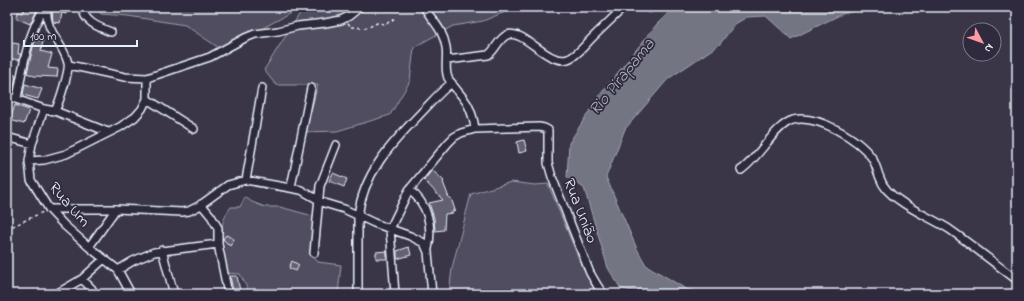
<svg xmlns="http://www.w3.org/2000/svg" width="1024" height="301" font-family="'Indie Flower',sans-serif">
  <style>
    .green { fill: #504e5f; stroke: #9ca0ac }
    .water { fill: #737482; stroke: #a2a6b1 }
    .building { fill: #636171; stroke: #e8f1f8 }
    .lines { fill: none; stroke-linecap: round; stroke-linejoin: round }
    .minor-casing { stroke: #e8f1f8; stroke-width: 10 }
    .path { stroke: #e8f1f8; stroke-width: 1.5; stroke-dasharray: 3 3; stroke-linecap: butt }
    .minor { stroke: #2f2a3d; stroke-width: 7 }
    .labels { text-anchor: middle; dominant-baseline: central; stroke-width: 3.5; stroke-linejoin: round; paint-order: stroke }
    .street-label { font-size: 16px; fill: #e8f1f8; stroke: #2f2a3d }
    .water-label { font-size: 17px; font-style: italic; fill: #aeb2bd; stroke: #2f2a3d }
  </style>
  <rect width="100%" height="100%" fill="#3a3648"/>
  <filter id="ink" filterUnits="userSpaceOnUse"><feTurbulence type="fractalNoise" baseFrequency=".025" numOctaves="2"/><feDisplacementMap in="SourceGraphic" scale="8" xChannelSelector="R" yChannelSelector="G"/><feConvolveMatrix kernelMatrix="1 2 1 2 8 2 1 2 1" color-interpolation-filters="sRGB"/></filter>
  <g filter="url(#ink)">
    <path class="green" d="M96,7h206l-80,43 -37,-25 -57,-9 -27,-2z
      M304,7h213l-34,14 -30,5 -39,21 -4,34 -20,34 -53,16 -32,1 13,-47h-42l-12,-15z
      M621,7h36l-6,6z
      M511,182l24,3 13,-1 35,85 14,25h-148l3,-26 19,-74z
      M245,197l7,5 13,5h15l33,9 1,12 -4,25 8,9 23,3 -3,29h-91l1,-4 -8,-16 -13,-1c-5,-23 -12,-46 4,-66h9z"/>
    <path class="water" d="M675,7h184l-1,3 -16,4 -51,25 -25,-23 -19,1 -12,7 -15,20 -52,35 -43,50 -19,48 31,72 9,16 40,24 18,5h-62l-2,-2 -19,-3 -13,-21 -24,-80 -17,-11 2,-34 30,-47 58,-72z"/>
    <path class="building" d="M25,7h14l-9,17 -14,-6 2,-6 4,1z
      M52,7h16l-2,7 -4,-1 -2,10 -7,-1z
      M35,39l8,2 -2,10 11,3 -4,14 10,1 -1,8 -23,-1 -7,-3z
      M7,42l12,2 -1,10h3l-2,6 -12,-2z
      M7,74l9,1 -3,17 -6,-1z
      M25,84l17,5 -4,10 -15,-4z
      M15,105l14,5 -5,14 -14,-4z
      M524,140l3,11 -8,2 -2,-11z
      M432,170l12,11 -1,1 6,16h2l5,15 -3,-3v3l-8,1 -1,16 -9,1 -1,-13 -5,-15 14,-3 -19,-20z
      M333,173l14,6 -3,8 -15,-6z
      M226,235l8,4 -4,7 -7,-7z
      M409,247l2,8 -14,4v-8z
      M387,251v8h-11v-7z
      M292,261l7,4 -3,6 -7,-3z
      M230,276h7l3,15h-7z"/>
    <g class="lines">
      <defs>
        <path id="minor" d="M47,7c-3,24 16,35 21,56 2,7 -9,40 -13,48
          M82,7c2,15 16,20 29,25
          M424,7c9,15 19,22 22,40 2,11 -2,21 2,31 6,10 15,18 20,27 4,8 6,16 7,24
          M447,60l41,-5c8,-5 10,-16 19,-20 16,-7 41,31 61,24 9,-3 16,-13 23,-20 11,-11 22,-21 33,-32
          M69,65l56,12 22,1 63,-21 35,-19 10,-4 23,-3 20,-5 27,-3 16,-3 8,-4 11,-9
          M147,78v21l47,30
          M7,96l37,13 11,2 53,21
          M17,98c6,-31 10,-64 28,-91
          M44,109l-12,35 -3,17 2,19 18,29 15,16 25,22 29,23 13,24
          M7,137l25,7
          M29,161l15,-1 22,-6 54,-27 15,-10 7,-8 5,-10
          M741,170c18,-12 34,-45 52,-50 24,-6 66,19 79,38 4,6 5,13 8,20 3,9 11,17 19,22 16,12 34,19 50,29 23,16 45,34 68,51
          M246,180l16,-92
          M291,187l20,-99
          M409,190c19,13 24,37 19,59
          M201,204l10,12 7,12v16l10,50
          M49,209h67l66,3 7,-1 10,-5 29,-21 18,-5 55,10 23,13 20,6 30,14 36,13 14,7 4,9 4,42
          M89,247l27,-38
          M162,250l12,44
          M314,253l6,-67 16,-41
          M118,270l15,-9 21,-9 64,-8
          M82,279l10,10 2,5
          M56,294l26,-15 22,-20
          M358,294v-78c5,-42 33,-72 61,-101 11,-11 20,-23 33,-32
          M395,294l-5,-65 19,-39 39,-47 6,-6 7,-4 14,-4 64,-2 5,1 4,2v33l4,14 38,96 7,12 6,9"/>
      </defs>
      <use href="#minor" class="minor-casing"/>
      <path class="path" d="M348,23l3,4 16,1 10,-5 9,1 9,-6
        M7,229l36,-17"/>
      <use href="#minor" class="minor"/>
    </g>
  </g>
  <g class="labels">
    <g class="street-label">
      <text transform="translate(69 205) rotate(49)">Rua Um</text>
      <text transform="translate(580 211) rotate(69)">Rua União</text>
    </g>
    <g class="water-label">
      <text transform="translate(622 77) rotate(-51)">Rio Pirapama</text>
    </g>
  </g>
  <rect width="1024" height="301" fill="none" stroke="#2f2a3d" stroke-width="24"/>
  <rect x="12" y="12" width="1000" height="277" fill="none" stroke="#e8f1f8" stroke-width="1.5" filter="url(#ink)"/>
  <g transform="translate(982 42) rotate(131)"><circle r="19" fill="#2f2a3d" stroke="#797a88"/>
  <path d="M0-3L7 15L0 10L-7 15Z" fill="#ff9aa2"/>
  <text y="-6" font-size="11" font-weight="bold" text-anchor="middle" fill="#e8f1f8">N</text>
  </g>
  <path d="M24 40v6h113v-6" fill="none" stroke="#e8f1f8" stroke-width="2"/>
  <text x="30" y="40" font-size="12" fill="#e8f1f8" stroke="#2f2a3d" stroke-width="3" paint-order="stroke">100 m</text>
</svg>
